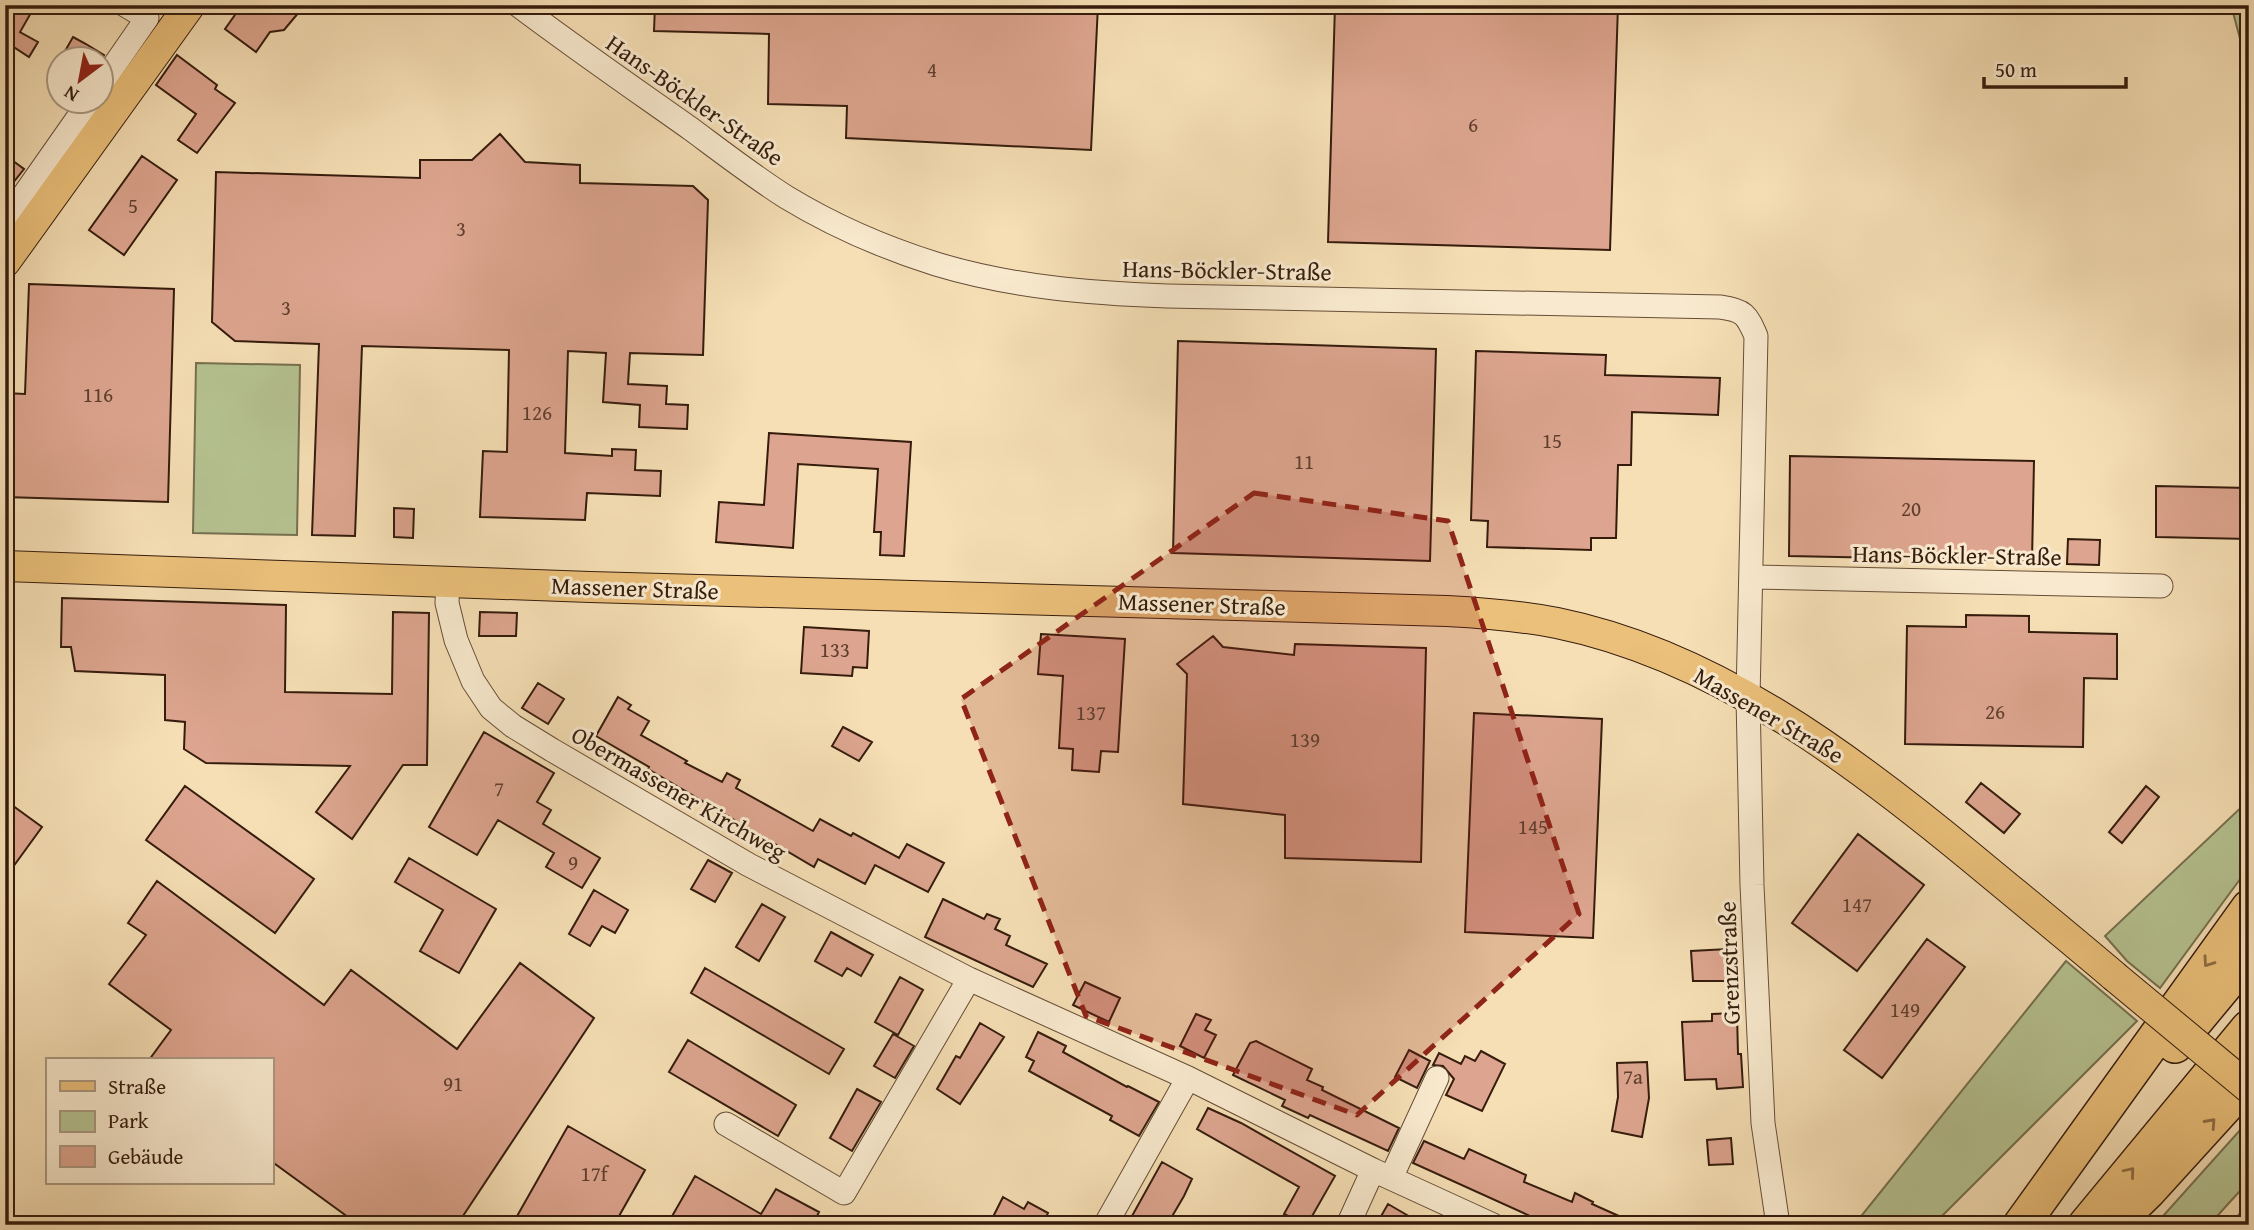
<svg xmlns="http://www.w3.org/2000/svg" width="2254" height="1230" font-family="'Gentium Book Plus',serif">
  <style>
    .green { fill: #b6c392; stroke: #767050; stroke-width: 2 }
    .building { fill: #dda58f; stroke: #351c0d; stroke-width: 2 }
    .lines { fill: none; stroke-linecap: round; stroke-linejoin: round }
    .minor-casing { stroke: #654d37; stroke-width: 25 }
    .major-casing { stroke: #351c0d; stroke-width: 32 }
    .highway-casing { stroke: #351c0d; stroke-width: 38 }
    .minor { stroke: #f9eacf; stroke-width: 23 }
    .major { stroke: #ebc07a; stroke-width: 30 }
    .highway { stroke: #ebc07a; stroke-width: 35 }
    .major-bridge-casing { stroke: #351c0d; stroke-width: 32; stroke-linecap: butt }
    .major-bridge { stroke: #ebc07a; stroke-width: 30 }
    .oneway { stroke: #906e44 }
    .marked { fill: #8f2418; fill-opacity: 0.2; stroke: #8f2418; stroke-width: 5; stroke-dasharray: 14 9; stroke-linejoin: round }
    .labels { text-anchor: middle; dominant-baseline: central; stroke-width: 6; stroke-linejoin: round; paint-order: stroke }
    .number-label { font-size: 21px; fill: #5f3e2e }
    .street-label { font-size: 24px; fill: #351c0d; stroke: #f9eacf }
  </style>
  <rect width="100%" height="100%" fill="#f6dfb5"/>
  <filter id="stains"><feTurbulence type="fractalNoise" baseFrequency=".00286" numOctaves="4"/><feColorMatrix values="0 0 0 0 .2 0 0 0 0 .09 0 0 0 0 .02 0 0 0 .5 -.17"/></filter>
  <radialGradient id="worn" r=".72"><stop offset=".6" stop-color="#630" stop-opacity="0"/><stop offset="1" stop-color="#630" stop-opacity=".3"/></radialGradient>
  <path class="green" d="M2231,5h18v67z
    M196,363l104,2 -3,170 -104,-2z
    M2249,800v67l-89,121 -33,-27 -22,-25z
    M2066,961l71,60 -204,204h-79z
    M2249,1120v61l-40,44h-54z
    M2249,1204v21h-20z"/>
  <path class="building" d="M5,5h17l10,6 -12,21 18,10 -9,15 -17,-11 -7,11z
    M242,5h63l-21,25 -14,2 -14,20 -31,-23z
    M655,5h443l-7,145 -245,-12 1,-32 -79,-2 1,-70 -115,-3z
    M1335,5h283l-8,245 -282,-8z
    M73,37l13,7 18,11 -3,5h-41z
    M177,55l40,30 -2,4 20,14 -38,50 -19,-13 18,-26 -40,-29z
    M500,134l25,28 55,3v18l113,3 15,14 -5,155 -73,-2 -2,31 39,2 -1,18 22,1 -1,24 -48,-2 1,-22 -37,-3 3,-49 -38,-2 -3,102 47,3v-7l24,1 -1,20 26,1 -1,25 -73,-3 -2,27 -105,-3 3,-66 24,1 2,-102 -147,-4 -7,190 -43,-1 7,-191 -84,-3 -23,-19 4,-150 204,6v-18h52z
    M5,155l19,14 -19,24z
    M142,156l35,24 -53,75 -35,-25z
    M29,284l145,5 -6,213 -163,-5v-104l20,1z
    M1178,341l258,8 -6,212 -257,-8z
    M1476,351l130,4 -1,20 115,3 -2,37 -86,-3 -1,53h-13l-2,73h-25v12l-104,-3 1,-26 -17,-1z
    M769,433l142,9 -7,114 -24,-1 1,-23h-7l4,-63 -80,-5 -5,84 -77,-6 3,-40 45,3z
    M1790,456l244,5 -2,100 -243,-5z
    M2156,486l93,2v51l-93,-2z
    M394,508l20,1 -1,29 -19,-1z
    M2068,539l32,1 -1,25 -32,-1z
    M62,598l224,7 -1,87 107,2 1,-82 36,1 -2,152h-24l-51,74 -36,-27 34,-46 -144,-3 -22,-14 1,-27 -20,-2v-45l-90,-4 -4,-24h-10z
    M480,612l37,1 -1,23h-37z
    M1966,615l63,1v16l88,2v45l-33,-1 -1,69 -178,-3 2,-118 59,1z
    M804,627l65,4 -2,37 -14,-1 -1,9 -51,-3z
    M1041,634l84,5 -7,113 -17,-1 -2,21 -27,-2 1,-21 -14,-1 4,-72 -25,-2z
    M1213,636l10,11 71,8 1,-11 131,4 -5,214 -136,-4v-43l-102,-11 4,-130 -10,-10z
    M538,683l26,16 -16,25 -26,-16z
    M618,697l13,8 -3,4 21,12 -8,14 46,26 -2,2 37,19 5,-9 13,7 -4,8 77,43 7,-12 31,17 2,-3 46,25 8,-14 37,19 -16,29 -53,-27 -10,19 -47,-25 -4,8 -166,-98 1,-2 -53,-31z
    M1474,713l128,6 -9,219 -128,-6z
    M843,727l29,15 -13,19 -27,-15z
    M484,732l70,41 -17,29 14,8 -8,14 57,34 -18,30 -36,-21 8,-14 -56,-33 -21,35 -48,-28z
    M1981,783l39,31 -16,19 -38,-31z
    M185,786l129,93 -39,54 -129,-93z
    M2146,786l13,11 -37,46 -13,-11z
    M5,800l37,27 -37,51z
    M1858,834l66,51 -67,86 -65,-48z
    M409,858l87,51 -37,64 -39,-22 23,-41 -48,-28z
    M708,860l24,13 -17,29 -24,-13z
    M157,881l167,124 27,-35 106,79 63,-86 74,55 -137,207h-98l-88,-64v-101h-122l22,-30 -62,-46 37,-49 -18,-12z
    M594,890l34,20 -13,23 -13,-7 -12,20 -21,-12z
    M943,899l41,20 3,-5 13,5 -5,10 15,7 -4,9 41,19 -14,23 -108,-50z
    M762,904l23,13 -26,44 -23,-14z
    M831,932l42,23 -12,21 -14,-8 -5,8 -27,-15z
    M1927,939l38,28 -83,111 -38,-28z
    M1728,949l2,32h-37l-2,-30z
    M705,968l139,81 -15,25 -138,-81z
    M900,977l23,13 -25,45 -23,-13z
    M1085,982l35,16 -11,24 -36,-17z
    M1737,1013l1,41h3l2,33 -26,2 -1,-10 -31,1 -3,-58 30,-1v-7z
    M1196,1014l15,6 -6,10 11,5 -12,23 -24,-12z
    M980,1023l24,14 -44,67 -23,-15 19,-33 4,2z
    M1038,1032l28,14 -3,6 64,35 1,-1 31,16 -20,34 -29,-16 2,-4 -83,-45 5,-10 -8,-4z
    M893,1034l21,12 -19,32 -21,-12z
    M688,1040l108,65 -18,31 -109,-64z
    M1256,1041l56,28 -5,11 16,7 -1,3 77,38 -11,23 -78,-36 -2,3 -26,-12 3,-6 -52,-25 17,-32z
    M1409,1050l21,11 -13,27 -22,-11z
    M1481,1051l24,13 -23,47 -36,-16 8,-16 -11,-13 -10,-1 6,-12 22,11 4,-8 10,5z
    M1647,1062l2,36 -7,39 -30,-6 6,-34 -1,-34z
    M857,1089l24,13 -29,49 -22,-13z
    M1208,1108l33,15 94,53 -28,49 -23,-11 15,-27 -102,-58z
    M568,1126l77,44 -31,55h-102z
    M1731,1138l2,26 -24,1 -2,-25z
    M1424,1141l40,18 5,-10 57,26 -2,7 48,20 3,-9 18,9 -1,2 47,21h-89l-137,-62z
    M1162,1162l30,17 -8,17 -17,29h-40z
    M695,1176l66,38 15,-25 43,23 -6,13h-146z
    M1003,1197l21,12 4,-7 20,11 -4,8 7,4h-62z
    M1388,1204l36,21h-48z"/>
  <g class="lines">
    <defs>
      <path id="minor" d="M518,5c57,43 115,83 173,124 31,23 62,47 95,68 46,28 99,51 150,67 76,23 152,29 231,32l553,11c24,3 27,8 36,29l-8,362 4,187 11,238 15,102
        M102,83l45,-65 -22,-13
        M5,222l84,-120
        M1752,577l409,9
        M448,580l-1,23 9,37 17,41 18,27 22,18 39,24 197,115 220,114 219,99 185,92 120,55
        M726,1124l118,69 125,-214
        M1391,1178l46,-100
        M1107,1222l81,-144
        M1348,1225l25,-55"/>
      <path id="major" d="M5,262l185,-257
        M5,566l585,21 857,24c37,2 74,5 110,12 157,32 294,135 415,235 47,39 95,78 142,118"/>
      <path id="highway" d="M2175,1045l74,-89
        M2021,1225l228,-317
        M2086,1225l163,-197
        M2113,1225l35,-34 101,-111"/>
    </defs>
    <use href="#minor" class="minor-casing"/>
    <use href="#major" class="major-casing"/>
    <use href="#highway" class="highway-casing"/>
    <use href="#minor" class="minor"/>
    <use href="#major" class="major"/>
    <use href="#highway" class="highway"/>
    <defs>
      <path id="major-bridge" d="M2114,976l135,112"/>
    </defs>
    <use href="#major-bridge" class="major-bridge-casing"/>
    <use href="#major-bridge" class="major-bridge"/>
  </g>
  <defs><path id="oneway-chevron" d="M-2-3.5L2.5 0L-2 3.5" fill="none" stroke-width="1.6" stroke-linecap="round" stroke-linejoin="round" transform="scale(1.75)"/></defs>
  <g class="oneway">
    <use href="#oneway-chevron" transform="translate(2208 962) rotate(125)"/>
    <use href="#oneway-chevron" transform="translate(2211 1123) rotate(-48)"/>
    <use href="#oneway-chevron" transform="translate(2130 1172) rotate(-50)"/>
  </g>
  <path class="marked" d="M1254,493l194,28 131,393 -222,201 -271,-99 -125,-317z"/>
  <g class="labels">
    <g class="number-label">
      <text x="932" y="69">4</text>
      <text x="1473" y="124">6</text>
      <text x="133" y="205">5</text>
      <text x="461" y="228">3</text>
      <text x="286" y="307">3</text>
      <text x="98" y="394">116</text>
      <text x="537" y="412">126</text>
      <text x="1552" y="440">15</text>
      <text x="1304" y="461">11</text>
      <text x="1911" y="508">20</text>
      <text x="835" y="649">133</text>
      <text x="1995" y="711">26</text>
      <text x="1091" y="712">137</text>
      <text x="1305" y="739">139</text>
      <text x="499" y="788">7</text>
      <text x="1533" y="826">145</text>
      <text x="573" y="862">9</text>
      <text x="1857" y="904">147</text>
      <text x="1905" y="1009">149</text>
      <text x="1633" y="1076">7a</text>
      <text x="453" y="1083">91</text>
      <text x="594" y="1173">17f</text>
    </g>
    <g class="street-label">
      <text transform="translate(695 100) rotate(35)">Hans-Böckler-Straße</text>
      <text transform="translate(1227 270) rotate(1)">Hans-Böckler-Straße</text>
      <text transform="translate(1957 555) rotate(1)">Hans-Böckler-Straße</text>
      <text transform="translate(635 588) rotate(2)">Massener Straße</text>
      <text transform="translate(1202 604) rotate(2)">Massener Straße</text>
      <text transform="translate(1769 715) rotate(30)">Massener Straße</text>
      <text transform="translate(679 793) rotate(30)">Obermassener Kirchweg</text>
      <text transform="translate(1729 963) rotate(-92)">Grenzstraße</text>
    </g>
  </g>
  <rect width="2254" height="1230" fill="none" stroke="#f6dfb5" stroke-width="28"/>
  <rect x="7" y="7" width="2240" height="1216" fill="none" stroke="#351c0d" stroke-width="3.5"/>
  <rect x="14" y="14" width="2226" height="1202" fill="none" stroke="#351c0d" stroke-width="2"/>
  <rect x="46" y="1058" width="228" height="126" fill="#f9eacf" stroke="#ab9881" stroke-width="2"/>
  <rect x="60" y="1081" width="35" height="10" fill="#ebc07a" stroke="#ab9881" stroke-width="2"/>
  <text x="108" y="1094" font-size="21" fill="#351c0d">Straße</text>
  <rect x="60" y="1111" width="35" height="21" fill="#b6c392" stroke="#ab9881" stroke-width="2"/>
  <text x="108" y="1128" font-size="21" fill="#351c0d">Park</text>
  <rect x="60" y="1146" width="35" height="21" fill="#dda58f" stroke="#ab9881" stroke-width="2"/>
  <text x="108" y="1164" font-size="21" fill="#351c0d">Gebäude</text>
  <g transform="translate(80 80) rotate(212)"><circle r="33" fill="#f9eacf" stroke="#ab9881" stroke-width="2"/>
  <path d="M0-5L12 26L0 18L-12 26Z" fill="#8f2418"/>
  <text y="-10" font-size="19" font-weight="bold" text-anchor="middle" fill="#351c0d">N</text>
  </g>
  <path d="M1984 77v10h142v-10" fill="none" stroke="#351c0d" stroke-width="3.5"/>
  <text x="1995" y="77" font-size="21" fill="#351c0d" stroke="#f9eacf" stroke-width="5" paint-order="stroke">50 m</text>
  <rect width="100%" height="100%" filter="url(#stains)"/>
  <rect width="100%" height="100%" fill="url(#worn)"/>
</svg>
